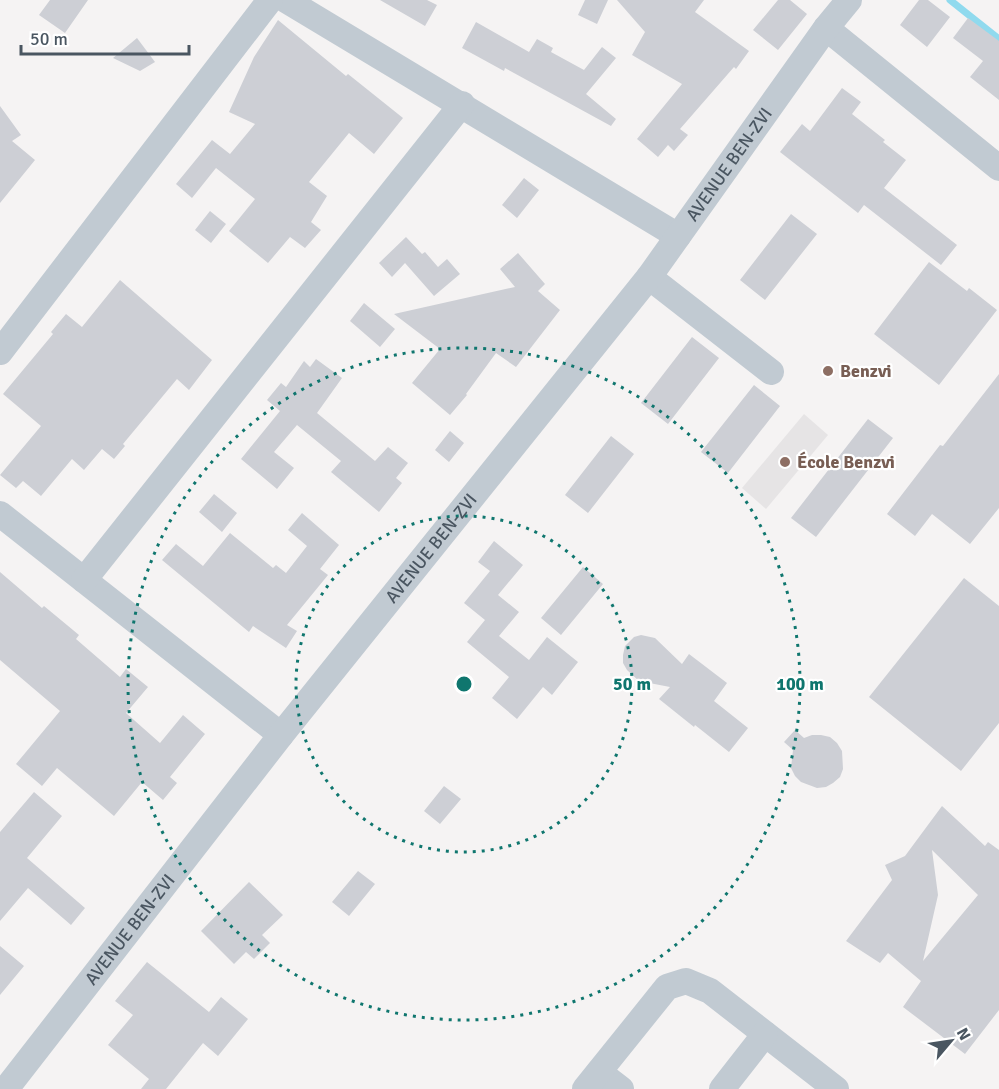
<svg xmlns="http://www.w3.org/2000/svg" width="999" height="1089" font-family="Signika,sans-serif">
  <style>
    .education { fill: #e6e4e5 }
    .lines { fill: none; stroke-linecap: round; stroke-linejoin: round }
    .stream { stroke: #90daee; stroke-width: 7 }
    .building { fill: #cdcfd5; fill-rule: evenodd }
    .minor { stroke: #c1cad2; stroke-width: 26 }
    .ring { fill: none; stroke: #0f766e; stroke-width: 3; stroke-dasharray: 3 6 }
    .education-dot { fill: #8d6e63; stroke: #fff; stroke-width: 2 }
    .labels { text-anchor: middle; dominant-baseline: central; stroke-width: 4.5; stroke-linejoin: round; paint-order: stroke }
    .street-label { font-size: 18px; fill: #4a5661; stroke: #fff }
    .education-label { font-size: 18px; font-weight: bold; fill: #785e54; stroke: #fff; text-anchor: start }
    .centre { fill: #0f766e; stroke: #fff; stroke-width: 3 }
    .ring-label { font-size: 18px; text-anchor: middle; font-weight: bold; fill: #0f766e; stroke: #fff; stroke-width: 4.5; stroke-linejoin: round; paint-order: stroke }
  </style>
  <rect width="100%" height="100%" fill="#f5f3f3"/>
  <path class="education" d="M804,414l24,21 -62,74 -24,-21z"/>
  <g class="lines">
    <path class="stream" d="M950,0l49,39"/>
  </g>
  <path class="building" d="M50,0h38l-23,33 -26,-18z
    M380,0h47l10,5 -12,21z
    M585,0h23l-11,24 -19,-9z
    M617,0h87l-9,12 54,39 -13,18 -2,-2 -54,62 8,6 -14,16 -6,-6 -10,12 -21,-18 45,-55 -50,-29 13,-23z
    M778,0h12l17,14 -29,36 -25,-20z
    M919,0h9l22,17 -23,30 -27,-22z
    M968,18l31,23v59l-29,-23 13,-16 -30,-23z
    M278,20l68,56 2,-2 55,44 -29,36 -25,-21 -40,49 18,14 -16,26 10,8 -16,18 -15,-11 -22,26 -39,-32 26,-32 -39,-31 -24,30 -16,-14 36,-44 18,14 25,-30 -26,-12 25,-55z
    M476,22l53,30 8,-13 16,9 -2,4 33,18 18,-23 14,11 -30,36 30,25 -5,7 -106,-58 -1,3 -42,-23z
    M137,38l18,24 -15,9 -27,-13z
    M842,88l19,14 -9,12 33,26 -2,2 23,18 -22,28 73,57 -16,20 -77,-60 -6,8 -78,-61 22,-28 8,7z
    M0,106l21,29 -9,6 23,19 -35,43z
    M524,178l15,12 -22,28 -15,-13z
    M210,211l16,13 -15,19 -16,-13z
    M791,214l26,20 -52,66 -25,-20z
    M406,237l16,17 3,-2 13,15 9,-8 13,15 -26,22 -29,-33 -13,14 -13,-14z
    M518,253l27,31 -7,7 22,19 -44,57 -20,-14 -30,41 1,1 -17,20 -38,-32 28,-34 -46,-35 121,-27 -15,-18z
    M929,262l38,29 2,-3 28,22 -58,75 -65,-51z
    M120,280l92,80 -23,30 -12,-11 -54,65 2,2 -11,13 -12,-10 -18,21 -12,-11 -31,37 -18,-15 -7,7 -16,-13 41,-49 -38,-32 50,-60 -2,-2 15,-18 16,13z
    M364,303l31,26 -15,18 -30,-26z
    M692,337l27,21 -51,66 -27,-21z
    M316,359l26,19 -25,35 58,48 13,-14 20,16 -12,15 6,5 -23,29 -48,-40 10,-11 -44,-36 -23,27 20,16 -17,21 -36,-30 39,-48 -13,-11 14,-17 5,4 18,-26 6,6z
    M999,374v134l-29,36 -38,-30 -17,22 -28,-22 53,-69 3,1z
    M754,385l26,21 -52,67 -27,-21z
    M868,419l25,19 -77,99 -25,-19z
    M450,431l14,12 -15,19 -14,-12z
    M611,436l23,18 -46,59 -23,-18z
    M214,494l23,19 -15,19 -23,-20z
    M302,513l37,32 -19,24 8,6 -41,50 10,6 -11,17 -33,-22 -4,6 -87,-72 14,-16 27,22 27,-33 43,35 3,-3 10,8 21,-27 -19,-16z
    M494,541l29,24 -25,30 21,17 -20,24 30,24 18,-23 31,25 -26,33 -9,-8 -26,32 -25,-21 17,-21 -42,-35 18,-22 -21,-17 26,-32 -12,-9z
    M583,567l20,17 -42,51 -20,-17z
    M0,572l42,36 2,-2 35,29 -3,4 44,38 6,-8 22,18 -22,26 34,30 23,-28 22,19 -35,43 7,6 -14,17 -21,-18 -28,34 -57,-48 -15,18 -26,-22 44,-53 -60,-51z
    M964,578l35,28v117l-38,48 -92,-74z
    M641,635l14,3 27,26 7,-10 38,29 -13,18 34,27 -19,24 -34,-27 -1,2 -35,-28 11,-12 -31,-6 -12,-11 -4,-7v-8l2,-9 9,-9z
    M795,730l9,8 8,-3h9l9,2 7,6 5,8 1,18 -3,8 -7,6 -7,4 -9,1 -16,-6 -6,-6 -4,-8 2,-18 -9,-8z
    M444,786l17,13 -21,25 -16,-13z
    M34,792l28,24 -35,42 58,50 -14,17 -43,-37 -28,33v-89z
    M942,806l43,40 3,-4 11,8v160l-34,44 -62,-47 18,-26 -33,-28 -8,10 -34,-22 46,-61 -7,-15 20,-9zM932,850l46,45 -55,66 15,-66z
    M358,871l17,13 -26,32 -17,-14z
    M249,882l34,33 -21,20 8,8 -16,16 -8,-7 -12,12 -33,-33z
    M0,946l24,20 -24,29z
    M147,962l62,50 12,-15 27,22 -30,37 -15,-13 -37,46h-25l8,-10 -41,-34 25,-30 -18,-14z"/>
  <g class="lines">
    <g class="minor">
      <path d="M286,0l392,236"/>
      <path d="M826,28l173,140"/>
      <path d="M649,277l122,95"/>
      <path d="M0,352l270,-352"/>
      <path d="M0,514l281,221"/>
      <path d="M84,580l378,-476"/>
      <path d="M599,1072l22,17"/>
      <path id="s1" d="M6,1089l275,-354 368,-458 177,-249 23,-28"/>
      <path d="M585,1089l82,-102 19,-6 24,10 126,98"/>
      <path d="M722,1089l43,-55"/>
    </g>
  </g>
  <g class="ring">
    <circle cx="464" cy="684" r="168"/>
    <circle cx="464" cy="684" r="336"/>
  </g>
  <g class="education-dot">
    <circle cx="828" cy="371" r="6"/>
    <circle cx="785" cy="462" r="6"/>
  </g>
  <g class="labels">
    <g class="street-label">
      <text stroke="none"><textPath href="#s1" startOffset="1174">AVENUE BEN-ZVI</textPath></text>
      <text stroke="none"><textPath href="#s1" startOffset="688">AVENUE BEN-ZVI</textPath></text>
      <text stroke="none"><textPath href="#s1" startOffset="202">AVENUE BEN-ZVI</textPath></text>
    </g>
    <g class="education-label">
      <text x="840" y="371">Benzvi</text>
      <text x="797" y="462">École Benzvi</text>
    </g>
  </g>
  <circle cx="464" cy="684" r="9" class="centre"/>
  <g class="ring-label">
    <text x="632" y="690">50 m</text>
    <text x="800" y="690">100 m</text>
  </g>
  <g transform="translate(951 1041) rotate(61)" stroke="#ffffff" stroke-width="4.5" paint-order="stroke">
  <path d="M0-4.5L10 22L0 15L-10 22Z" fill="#4a5661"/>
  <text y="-9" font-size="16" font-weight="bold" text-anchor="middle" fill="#4a5661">N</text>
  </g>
  <path d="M21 45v9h168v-9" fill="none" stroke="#4a5661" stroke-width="3"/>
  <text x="30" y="45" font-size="18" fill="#4a5661" stroke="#ffffff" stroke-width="4.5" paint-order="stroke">50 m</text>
</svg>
